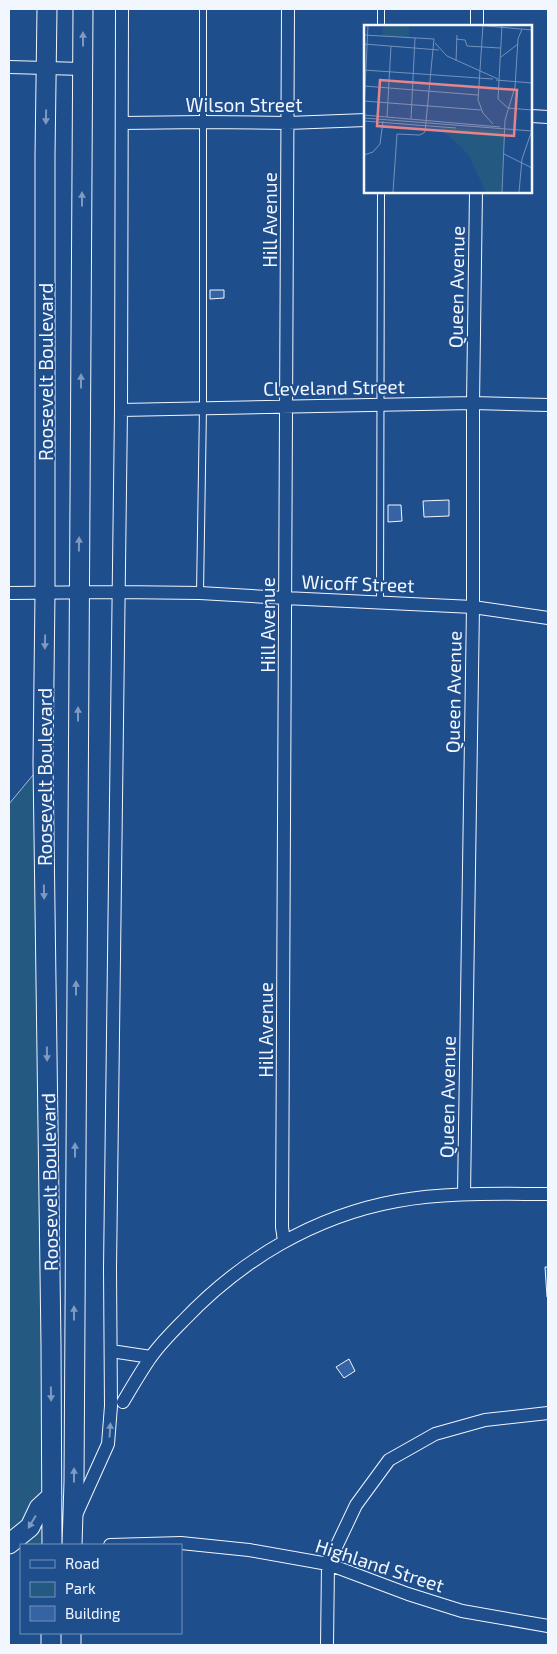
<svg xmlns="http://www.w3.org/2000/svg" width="557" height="1654" font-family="'Exo 2',sans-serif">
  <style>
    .green { fill: #245a82; stroke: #a8bbd7 }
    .building { fill: #3563a3; stroke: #f2f6ff }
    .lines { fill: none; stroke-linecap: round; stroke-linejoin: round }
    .lane-casing { stroke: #f2f6ff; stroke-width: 8 }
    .street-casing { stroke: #f2f6ff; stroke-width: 14 }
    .primary-casing { stroke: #f2f6ff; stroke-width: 21 }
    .lane { stroke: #1f4e8c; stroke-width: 6 }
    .street { stroke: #1f4e8c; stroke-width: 12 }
    .primary { stroke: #1f4e8c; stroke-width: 19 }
    .oneway { fill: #7e9ac0 }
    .labels { text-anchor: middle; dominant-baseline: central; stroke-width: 4; stroke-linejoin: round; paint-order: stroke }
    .street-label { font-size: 19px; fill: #f2f6ff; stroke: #1f4e8c }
    .inset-road { fill: none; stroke: #7391ba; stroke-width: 1 }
    .view { fill: #e38589; fill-opacity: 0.15; stroke: #e38589; stroke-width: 2.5 }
    .inset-edge { fill: none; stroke: #f2f6ff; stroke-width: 2.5 }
  </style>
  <rect width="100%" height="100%" fill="#1f4e8c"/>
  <path class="green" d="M43,763l9,782h-31v3l-12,1v-745z"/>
  <path class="building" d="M210,290h14v8l-14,1z
    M449,500v16l-25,1 -1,-16z
    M388,505h13l1,16 -14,1z
    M545,1267h3v30h-1z
    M349,1359l6,12 -11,7 -8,-11z"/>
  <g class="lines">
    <defs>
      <path id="lane" d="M381,26v-17
        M200,593l3,-185v-399
        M380,602l1,-411"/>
      <path id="street" d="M477,9v17
        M9,67l74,2
        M531,116l17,1
        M122,123l81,-1 85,1 78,-3
        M121,410l352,-7 75,2
        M9,593l109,-1 82,1 85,5 188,9 75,11
        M464,1194l9,-587v-204l3,-212
        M284,1241l-2,-14 6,-1218
        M111,1351l40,6
        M123,1402c9,-15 18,-31 28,-45 9,-13 21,-25 32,-36 58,-61 131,-105 214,-120 50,-9 101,-7 151,-7
        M76,1515l32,-71 3,-38 -1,-137 11,-859 1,-401
        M110,1545l71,-2 68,7 79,14 80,30 54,17 86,15
        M327,1645l1,-81 28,-59 33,-45 46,-26 50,-14 63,-7"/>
      <path id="primary" d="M47,9l-2,146v438l-2,170 8,582 1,200
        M9,1544l21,-17 9,-19 13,-12
        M72,1545l2,-63 9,-1473
        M51,1645v-12
        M71,1645v-12"/>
    </defs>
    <use href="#lane" class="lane-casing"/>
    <use href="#street" class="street-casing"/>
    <use href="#primary" class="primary-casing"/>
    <use href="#lane" class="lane"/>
    <use href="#street" class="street"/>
    <use href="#primary" class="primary"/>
  </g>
  <defs><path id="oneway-solid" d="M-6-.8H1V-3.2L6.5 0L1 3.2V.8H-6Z" transform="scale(1.25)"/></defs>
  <g class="oneway">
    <use href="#oneway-solid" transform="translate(83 39) rotate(-90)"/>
    <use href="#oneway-solid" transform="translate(46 117) rotate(91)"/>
    <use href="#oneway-solid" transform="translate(82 199) rotate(-90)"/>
    <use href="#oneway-solid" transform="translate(81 381) rotate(-90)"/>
    <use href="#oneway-solid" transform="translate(79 544) rotate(-89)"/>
    <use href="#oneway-solid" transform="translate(45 642) rotate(91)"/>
    <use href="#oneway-solid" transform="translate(78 714) rotate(-90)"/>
    <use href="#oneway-solid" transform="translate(44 892) rotate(89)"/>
    <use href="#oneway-solid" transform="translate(76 988) rotate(-90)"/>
    <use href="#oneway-solid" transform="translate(47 1054) rotate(89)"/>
    <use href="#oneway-solid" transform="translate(75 1150) rotate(-90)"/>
    <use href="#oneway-solid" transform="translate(74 1313) rotate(-90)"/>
    <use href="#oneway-solid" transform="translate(51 1394) rotate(89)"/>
    <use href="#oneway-solid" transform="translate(110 1430) rotate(-86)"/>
    <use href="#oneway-solid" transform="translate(74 1475) rotate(-90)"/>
    <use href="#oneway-solid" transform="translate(32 1522) rotate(121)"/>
  </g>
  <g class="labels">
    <g class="street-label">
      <text x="244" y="104">Wilson Street</text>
      <text transform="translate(269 220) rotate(-90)">Hill Avenue</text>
      <text transform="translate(456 287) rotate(-89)">Queen Avenue</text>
      <text transform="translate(45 372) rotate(-90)">Roosevelt Boulevard</text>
      <text transform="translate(334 387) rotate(-1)">Cleveland Street</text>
      <text transform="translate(358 583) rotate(2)">Wicoff Street</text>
      <text transform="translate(267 625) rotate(-90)">Hill Avenue</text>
      <text transform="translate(453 692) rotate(-89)">Queen Avenue</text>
      <text transform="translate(44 777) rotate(-90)">Roosevelt Boulevard</text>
      <text transform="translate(265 1030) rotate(-90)">Hill Avenue</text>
      <text transform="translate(447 1097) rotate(-89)">Queen Avenue</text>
      <text transform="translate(49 1182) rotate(-91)">Roosevelt Boulevard</text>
      <text transform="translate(380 1565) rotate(18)">Highland Street</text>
    </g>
  </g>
  <g transform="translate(364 25)">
    <rect width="168" height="168" fill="#1f4e8c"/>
    <path d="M19,0h26v12l-27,-1zM76,102l65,4 -3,61h-16l-18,-38z" fill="#245a82"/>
    <path class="inset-road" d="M112,0l56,5M119,0l-5,75 5,13 10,11M138,0l-4,74 10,9 24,2M0,10l70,4M92,14l9,1 2,6 33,2M71,18l12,13 51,23M0,19l75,6M137,32l17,-13M92,36l1,-26M0,45l129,9M132,55l36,3M0,61l114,9M0,76l117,9M0,85l4,-85M0,90l136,12M23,92l4,-71M0,93l168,13M47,94l4,-81M0,96l92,7M140,129l28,14M0,130l9,-3 7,-8 3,-23M29,167l4,-58 23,1 5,-3 9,-93M138,167l3,-72 10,-33 3,-48 4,-10M155,167l3,-33 9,-26"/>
    <path class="view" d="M16,55l137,10 -3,46 -137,-10z"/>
    <rect width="168" height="168" class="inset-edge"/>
  </g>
  <rect width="557" height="1654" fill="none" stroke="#f2f6ff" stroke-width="20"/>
  <rect x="20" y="1544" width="162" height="90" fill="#1f4e8c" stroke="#7391ba"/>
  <rect x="30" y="1560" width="25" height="8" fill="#1f4e8c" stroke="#7391ba"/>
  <text x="65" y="1569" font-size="15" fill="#f2f6ff">Road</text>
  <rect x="30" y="1582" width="25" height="15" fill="#245a82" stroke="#7391ba"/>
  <text x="65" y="1594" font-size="15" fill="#f2f6ff">Park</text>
  <rect x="30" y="1606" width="25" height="15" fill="#3563a3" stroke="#7391ba"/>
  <text x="65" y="1619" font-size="15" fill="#f2f6ff">Building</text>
</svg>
